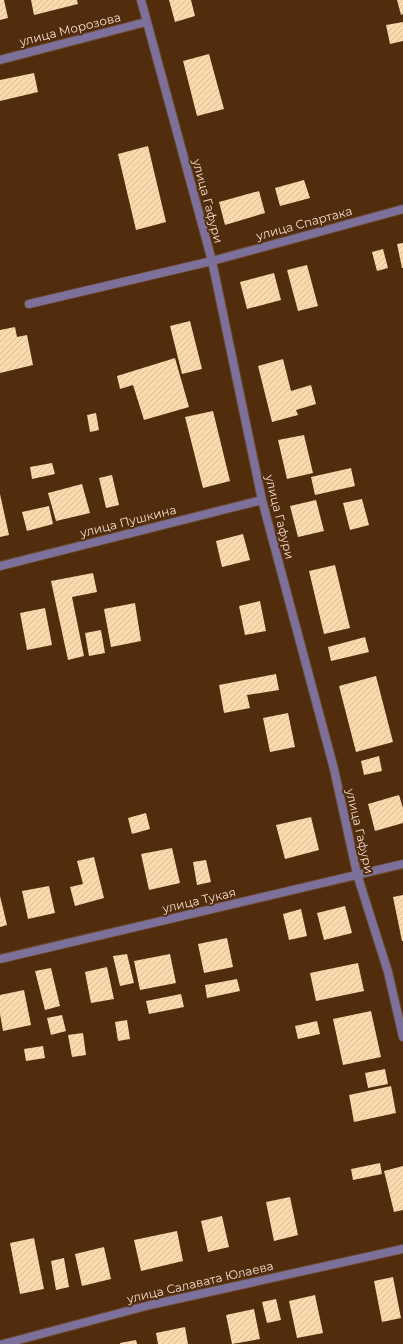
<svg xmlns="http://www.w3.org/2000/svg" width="403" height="1344" font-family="Montserrat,sans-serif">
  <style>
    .building { fill: url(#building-hatch) }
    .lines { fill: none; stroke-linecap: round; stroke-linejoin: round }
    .lane-casing { stroke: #6b492c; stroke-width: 10 }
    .street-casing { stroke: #6b492c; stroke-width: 10 }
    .lane { stroke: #7d719c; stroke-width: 8 }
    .street { stroke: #7d719c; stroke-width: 8 }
    .labels { text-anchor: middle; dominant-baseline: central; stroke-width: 4; stroke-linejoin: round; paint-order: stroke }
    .street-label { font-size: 12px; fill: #f1d9c9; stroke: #512d0e }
  </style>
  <defs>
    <pattern id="building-hatch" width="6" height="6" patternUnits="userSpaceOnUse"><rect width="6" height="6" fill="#f9daac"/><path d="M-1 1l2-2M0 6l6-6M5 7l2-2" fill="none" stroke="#d6bb96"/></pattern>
  </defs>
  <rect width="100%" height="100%" fill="#512d0e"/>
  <path class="building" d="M0,0h4l4,18 -8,2z
    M31,0h46l1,4 -44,11z
    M169,0h22l4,16 -20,6z
    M397,0h6v14l-2,1z
    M403,22v19l-13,3 -4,-19z
    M209,54l15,55 -27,7 -14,-55z
    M34,73l4,19 -38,9v-21z
    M148,146l18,76 -30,8 -18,-76z
    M304,180l6,18 -30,8 -5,-18z
    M259,191l6,22 -40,12 -6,-23z
    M403,243v25h-1l-5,-24z
    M383,249l5,19 -11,3 -5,-19z
    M307,265l11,41 -20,5 -11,-41z
    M274,273l7,27 -34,9 -7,-27z
    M190,321l12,48 -20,5 -12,-48z
    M15,327l2,10 10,-2 6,30 -33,8v-43z
    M175,358l14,49 -45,13 -11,-35 -13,4 -3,-13z
    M283,359l8,32 20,-6 5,19 -20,6 2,5 -26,7 -14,-56z
    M213,411l17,70 -27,7 -18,-71z
    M96,413l3,17 -9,2 -3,-17z
    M304,435l9,38 -26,6 -9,-39z
    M52,463l3,11 -23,5 -2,-12z
    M351,468l4,18 -40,9 -4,-18z
    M112,475l7,30 -13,3 -7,-30z
    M82,484l8,29 -34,8 -8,-28z
    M0,494l9,41 -9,2z
    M362,499l7,26 -19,5 -7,-27z
    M316,500l8,31 -26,6 -8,-31z
    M49,506l4,18 -26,7 -5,-19z
    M243,534l7,26 -28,7 -6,-26z
    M335,565l15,63 -26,6 -15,-63z
    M93,573l4,19 -25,5 12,59 -16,4 -17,-79z
    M260,601l6,30 -21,4 -6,-29z
    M135,603l6,38 -30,6 -7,-38z
    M45,608l7,37 -25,5 -7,-37z
    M101,630l4,23 -16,3 -4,-23z
    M365,637l4,15 -38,9 -3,-14z
    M276,674l3,16 -32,5 3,13 -26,5 -5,-28z
    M376,676l17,66 -37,10 -17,-66z
    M288,713l7,34 -25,5 -7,-34z
    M379,756l3,15 -18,4 -3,-14z
    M399,795l4,13v15l-28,8 -7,-27z
    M146,813l4,16 -18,5 -4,-16z
    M311,817l8,33 -34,9 -9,-34z
    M172,848l8,35 -31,7 -8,-36z
    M94,857l10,41 -29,8 -5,-19 13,-3 -6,-23z
    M206,860l5,22 -14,3 -4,-23z
    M49,886l6,27 -27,6 -6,-28z
    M403,895v46h-1l-9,-44z
    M0,896l7,29 -7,2z
    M345,906l7,27 -28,7 -7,-27z
    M301,909l6,27 -18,4 -6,-26z
    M227,938l6,29 -29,6 -6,-29z
    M127,954l7,29 -14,3 -7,-30z
    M170,954l6,29 -36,7 -6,-29z
    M358,963l6,28 -48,10 -6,-28z
    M107,967l7,32 -23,4 -6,-31z
    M51,968l9,38 -15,4 -10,-39z
    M237,979l3,12 -33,7 -2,-13z
    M24,990l7,35 -28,6 -3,-17v-19z
    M181,994l3,13 -35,7 -3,-13z
    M371,1011l10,46 -38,8 -10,-46z
    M62,1015l4,16 -15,4 -4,-17z
    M127,1020l3,19 -12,2 -3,-19z
    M317,1021l3,13 -22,5 -3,-13z
    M83,1033l3,22 -14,2 -4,-22z
    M43,1046l2,12 -19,3 -2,-12z
    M385,1069l3,15 -20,4 -3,-15z
    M391,1086l5,27 -42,9 -5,-27z
    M380,1163l2,11 -29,6 -2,-11z
    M403,1166v44l-9,2 -10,-41z
    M290,1197l8,38 -24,6 -8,-39z
    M222,1216l7,31 -21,5 -7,-31z
    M177,1231l6,30 -42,10 -7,-31z
    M34,1238l10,51 -24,5 -10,-51z
    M104,1247l7,32 -29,7 -7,-32z
    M64,1258l5,29 -13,3 -5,-29z
    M393,1277l8,41 -19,4 -8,-41z
    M315,1295l8,38 -26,5 -8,-37z
    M276,1299l5,21 -14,3 -5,-21z
    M254,1309l6,30 -28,5 -6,-29z
    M185,1327l3,17h-30l-2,-11z
    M136,1340l1,4h-17v-1z"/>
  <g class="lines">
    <defs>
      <path id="lane" d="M29,304l183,-43"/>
      <path id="street" d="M141,0l71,261 50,239 72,269 23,105 31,98 15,65
        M0,60l146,-38
        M212,261l191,-52
        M0,566l262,-66
        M0,959l403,-95
        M3,1344l147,-39 253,-56"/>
    </defs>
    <use href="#lane" class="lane-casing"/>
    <use href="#street" class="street-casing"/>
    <use href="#lane" class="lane"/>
    <use href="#street" class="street"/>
  </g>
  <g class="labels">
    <g class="street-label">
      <text transform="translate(70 29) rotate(-14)">улица Морозова</text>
      <text transform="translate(208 201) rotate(75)">улица Гафури</text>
      <text transform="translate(304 223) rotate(-15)">улица Спартака</text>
      <text transform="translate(280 517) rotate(76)">улица Гафури</text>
      <text transform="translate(128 521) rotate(-14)">улица Пушкина</text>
      <text transform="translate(360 831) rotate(77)">улица Гафури</text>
      <text transform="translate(199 900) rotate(-13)">улица Тукая</text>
      <text transform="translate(200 1282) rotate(-13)">улица Салавата Юлаева</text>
    </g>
  </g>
</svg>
